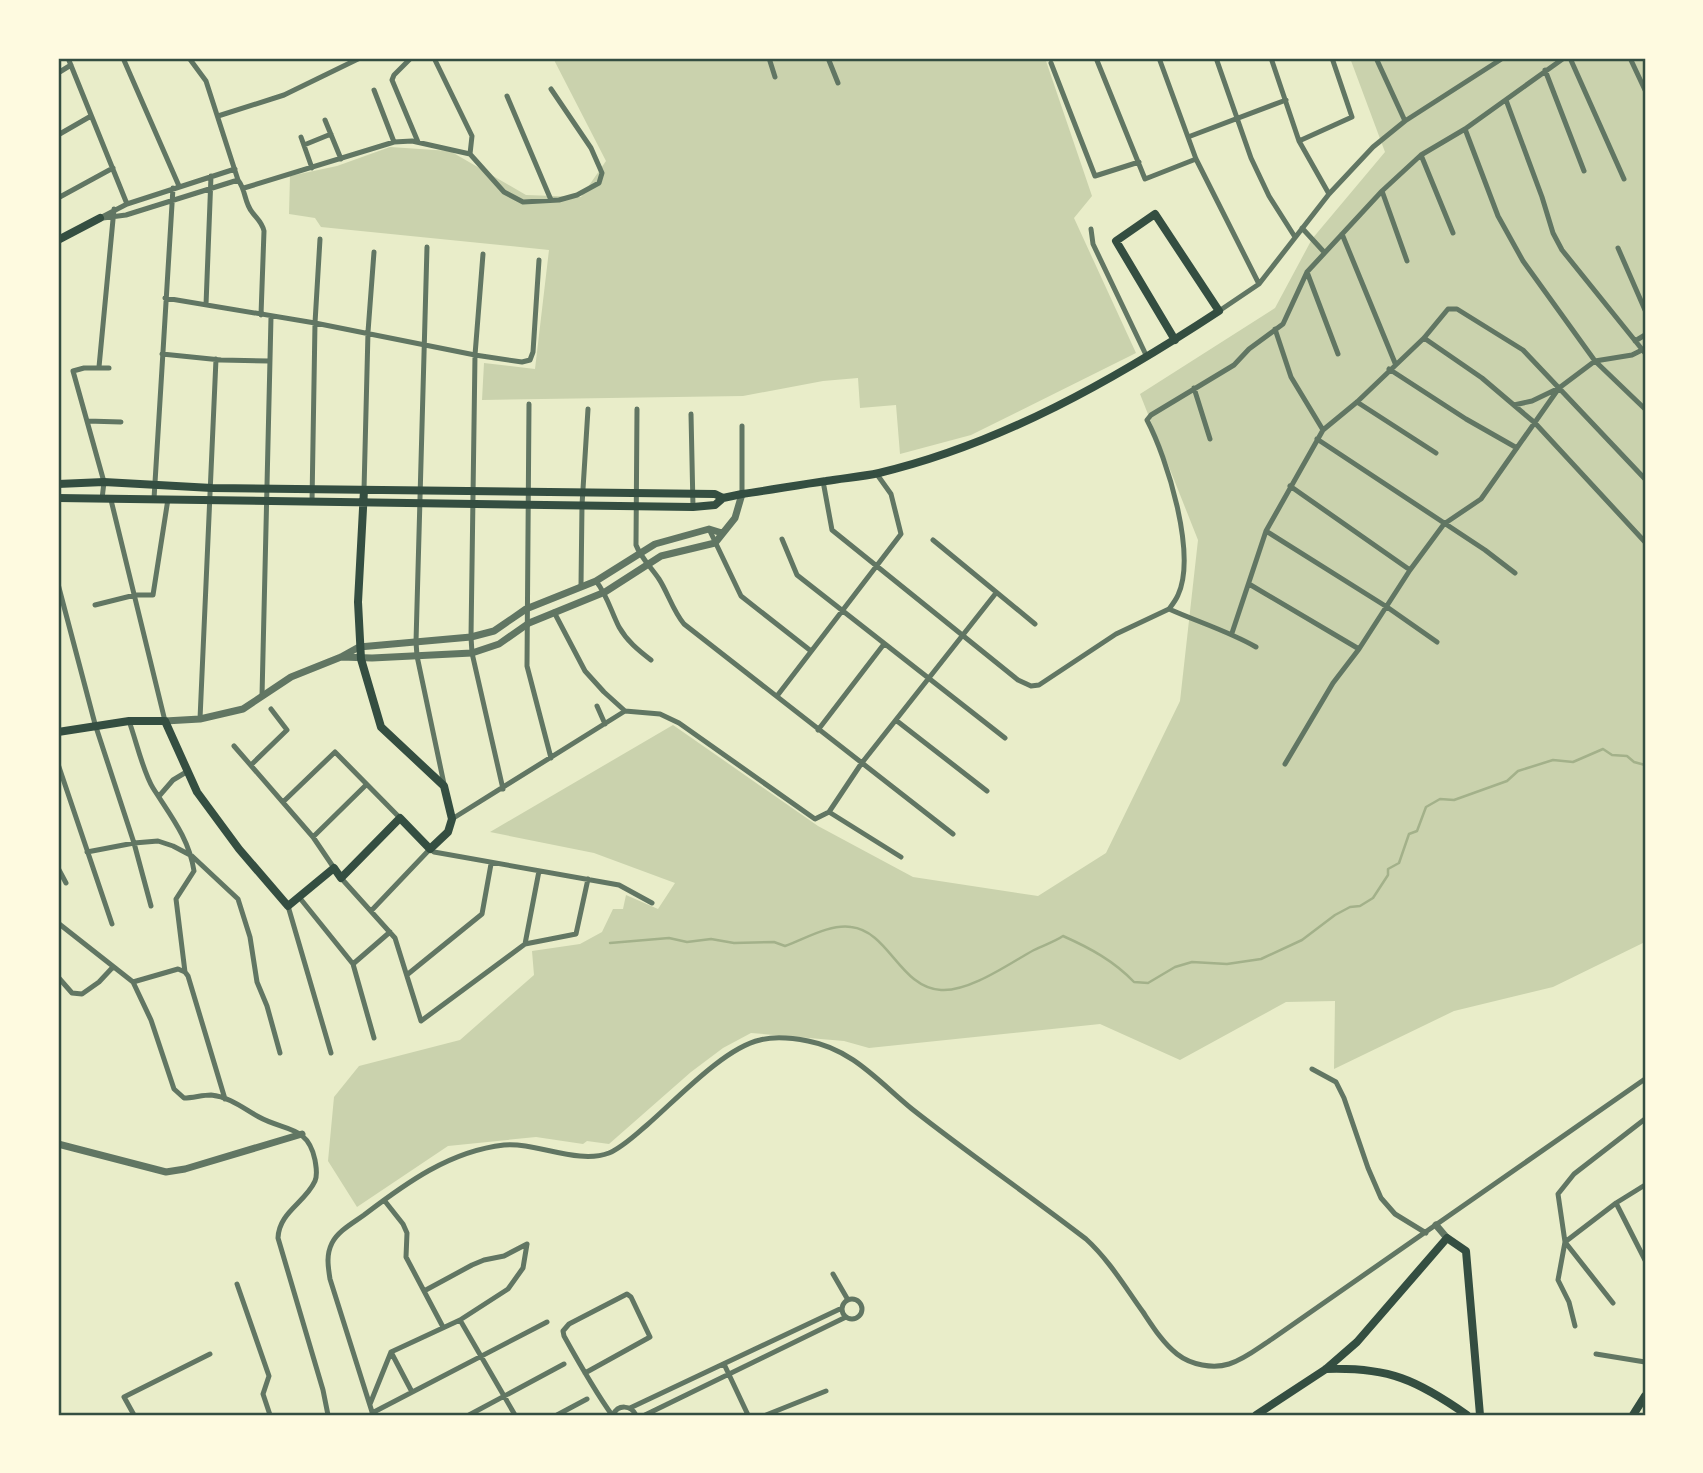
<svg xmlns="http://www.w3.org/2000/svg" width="1703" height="1473" font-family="'PT Sans',sans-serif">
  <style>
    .green { fill: #cad2ad }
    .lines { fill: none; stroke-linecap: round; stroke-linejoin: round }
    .stream { stroke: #a3b18a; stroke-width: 2.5 }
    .minor { stroke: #617663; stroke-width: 5 }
    .tertiary { stroke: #617663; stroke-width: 7 }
    .secondary { stroke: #344e41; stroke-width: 8 }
    .neatline { fill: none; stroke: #344e41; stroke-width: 2.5 }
  </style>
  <rect width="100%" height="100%" fill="#e9edc9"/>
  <path class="green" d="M553,58h492l47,138 -18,22 62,135 -165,82 -71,19 -4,-49 -36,3 -2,-30 -35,3 -80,15 -261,4 2,-37 51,6 14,-119 -228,-23 -6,-9 -26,-4 1,-38 47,-10 53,-19 60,4 76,44 55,2 25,-36z
    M1350,58h295v884l-92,45 -99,24 -120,58 1,-68 -49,1 -106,58 -80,-36 -231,24 -25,-7 -93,-8 -28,15 -32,24 -82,72 -22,-3 -4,3 -47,-7 -88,9 -91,61 -29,-46 6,-64 25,-31 101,-26 74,-65 -2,-24 48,-7 22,-12 11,-23h10l3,-14 32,14 17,-26 -81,-30 -104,-21 183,-107 145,101 95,51 125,19 68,-43 74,-152 18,-161 -58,-146 135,-86 37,-69 73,-87z"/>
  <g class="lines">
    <path class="stream" d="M610,943l59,-5 18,4 24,-3 23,4 40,-1 11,4c20,-7 44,-22 66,-19 38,4 49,61 90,63 29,2 69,-27 93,-40 10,-5 20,-8 29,-14 27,12 51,25 71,46l14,1 27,-16 17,-5 35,2 34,-5 41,-19 33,-25 15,-8 10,-1 13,-8 15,-23v-6l11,-6 10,-29 8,-3 9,-24 14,-8 14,1 14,-5 39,-14 11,-10 35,-11 20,2 30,-13 9,6 15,1 7,6 11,3"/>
    <path class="minor" d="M68,58l59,146
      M123,58l56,128
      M189,58l17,23 32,99c8,10 6,22 14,32 5,7 10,10 12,19l-3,84
      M411,58l-17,17 -2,5 26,62
      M434,58l38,78 -2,18
      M769,58l6,19
      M828,58l10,25
      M1096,58l49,121 51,-20
      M1159,58l37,101 63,125
      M1216,58l35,100 18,38 26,41
      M1271,58l28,83 30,53
      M1376,58l29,63
      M1570,58l54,121
      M1630,58l15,32
      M1051,63l44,113 44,-14
      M1545,70l39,101
      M58,73l13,-8
      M374,90l20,52
      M507,96l44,104
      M1506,100l36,97 11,36 9,17 83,103
      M218,116l66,-21 76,-37
      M325,120l16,39
      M1465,129l33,87 25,45 72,100 50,48
      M58,135l33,-19
      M301,137l11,31
      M1188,137l98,-37
      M1299,141l53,-24 -20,-59
      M304,145l27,-11
      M1421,155l32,78
      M244,188l150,-46 18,-1 58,13 34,38 19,10 36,-2 18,-5 22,-12 3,-10 -11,-25 -40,-59
      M1382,191l25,70
      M58,198l55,-30
      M100,218l27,-14 108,-35
      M103,218l23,-3 112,-35
      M1302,228l22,24
      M1091,229l2,15 54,113
      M1342,234l53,129
      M427,247l-11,395 1,14 27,128
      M1618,248l27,62
      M483,254l-8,101 -4,282 1,16 31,136
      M1307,272l31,82
      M165,298l150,25 160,32 47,7 8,-2 3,-8 6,-92
      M206,305l5,-129
      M1219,311l40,-27 70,-90 44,-47 32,-26 98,-63
      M1275,329l16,48 32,53
      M1424,338l58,40 53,45 110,119
      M1635,341l10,-6
      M162,354l59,6 48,1
      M99,367l15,-158
      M1389,369l77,50 51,29
      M1194,388l16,51
      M1357,402l79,51
      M529,404l-2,262 24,92
      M1514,405l18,-4 25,-12
      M637,409l-1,136c5,13 15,22 23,34 9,14 14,32 25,45l269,210
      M691,414l2,93
      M87,421l34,1
      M1317,439l168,111 30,23
      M823,481l9,49 186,150 13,6 8,-1 77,-51 53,-25
      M1290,486l120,84
      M364,490l4,-158 6,-80
      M742,494v-68
      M102,499l2,-17 -31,-111 11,-3h25
      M154,499l19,-311
      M111,500l54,221
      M312,502l3,-179 5,-84
      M709,529l32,67 70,55
      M1266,531l121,76 50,35
      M782,539l15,36 208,163
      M933,540l102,84
      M596,581c11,14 15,30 23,46 8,14 19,23 32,33
      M58,584l37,140 39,119 17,63
      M1249,584l110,65
      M581,586l1,-81 6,-96
      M95,605l40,-10h18l15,-96
      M1169,609c3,-4 7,-9 9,-14 19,-41 -11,-137 -31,-175l4,-5 83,-50 15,-16 34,-25 24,-52 75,-81 39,-36 44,-26 99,-71
      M1169,609c29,13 59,22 87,38
      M554,612l31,59 19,21 21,19 35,3 19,9 136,96 14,-7 32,-48 135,-171
      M1232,633l34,-102 57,-101 34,-28 67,-64 24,-29h9l66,41 122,129
      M262,696l9,-379
      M777,696l124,-162 -10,-40 -15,-21
      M597,706l8,18
      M200,719l16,-360
      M129,721c7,19 14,51 24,67 17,27 36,50 41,83l-18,28 9,73 3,4 37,123
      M897,721l90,70
      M818,730l66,-86
      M234,746l79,91 21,31
      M58,764l54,160
      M1285,764l48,-81 26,-34 51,-79 34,-46 37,-25 78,-111 36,-27 37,-6 10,-5
      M251,765l36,-35 -16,-21
      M160,795l13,-15 15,-9
      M284,801l51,-49 65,66
      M829,812l72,45
      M452,819l173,-108
      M313,837l53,-52
      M87,852l47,-9 24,-2 15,5 19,10 46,43 12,38 7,45 10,24 13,47
      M58,868l8,15
      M341,878l54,60 26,83 104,-77 14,-73
      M299,897l54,67 21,74
      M288,906l43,147
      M371,911l59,-62 4,3 185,33 33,18
      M58,923l75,59 18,38 23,69 10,9c9,0 18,-3 27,-3 19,2 32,13 48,22 25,14 49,8 56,43 1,7 3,14 0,21 -10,22 -36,31 -37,57l45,152 5,25
      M525,944l51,-10 12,-55
      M353,964l37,-32
      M408,974l74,-60 9,-50
      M58,977l14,16 10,1 17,-12 14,-15
      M133,982l45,-13 7,3
      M1312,1069l24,13 8,16 24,70 13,30 14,16 31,19
      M384,1200l19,24 4,9 -1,24 37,70
      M1616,1203l29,57
      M1565,1242l51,-39 29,-18
      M1565,1242l48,61
      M833,1274l15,26
      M237,1284l32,92 -6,18 7,21
      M424,1291l48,-26 12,-5 20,-4 23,-12
      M842 1309a10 10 0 1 1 20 0a10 10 0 1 1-20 0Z
      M460,1320l55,95
      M1575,1326l-6,-24 -11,-22 7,-38 -7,-48 16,-20 71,-55
      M391,1352l69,-32 48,-31 15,-21 4,-24
      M391,1352l21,40
      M1596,1354l49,8
      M724,1364l24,51
      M585,1373l65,-36 -19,-40 -4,-3 -58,30 -6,7 1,5c15,27 30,54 48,79
      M370,1404l21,-52
      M630,1408l212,-100
      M372,1413l175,-91
      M134,1415l-10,-18 86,-43
      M373,1415l-43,-136c-2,-13 -4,-24 2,-36 6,-12 21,-20 32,-28 42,-32 86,-64 140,-70 32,-3 74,20 105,8 14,-6 26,-18 38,-28 29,-25 77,-77 113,-85 15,-4 33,-2 48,1 44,8 71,41 104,68 57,45 117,86 174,130 23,21 39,48 57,73 10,15 20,31 34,42 14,11 36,15 52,10 16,-5 29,-16 43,-25l373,-260
      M469,1415l95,-51
      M557,1415l30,-16
      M613,1415c5,-11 18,-10 23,0
      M645,1415l201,-98
      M766,1415l60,-24"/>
    <path class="tertiary" d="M341,657l31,1 100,-5 27,-9 30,-21 76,-31 56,-36 54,-13 20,-25 7,-24
      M165,721l35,-2 43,-10 48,-32 50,-20 18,-10 112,-10 23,-6 32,-22 70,-28 59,-37 54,-15 13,4
      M58,1144l108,28 19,-3 117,-35
      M1436,1225l11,13"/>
    <path class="secondary" d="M58,240l42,-22
      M58,484l46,-2 108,6 503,6 8,4
      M58,498l635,9 22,-2 8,-7 19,-4c28,-4 56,-9 84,-13 17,-3 35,-4 53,-8 122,-29 235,-93 340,-162l-64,-97 -39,27 59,99
      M58,732l71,-11h36l32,71 42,57 49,57 46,-38 7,10 59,-60 30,31 18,-17 4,-13 -8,-33 -63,-59 -20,-68 -3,-57 6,-112
      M1326,1369c63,-2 91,11 141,46
      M1256,1415l70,-46 31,-27 90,-104 19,13 14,164
      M1633,1415l12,-19"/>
  </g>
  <rect width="1703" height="1473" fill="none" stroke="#fefae0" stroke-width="119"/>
  <rect x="60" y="60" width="1584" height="1354" class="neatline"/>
</svg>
